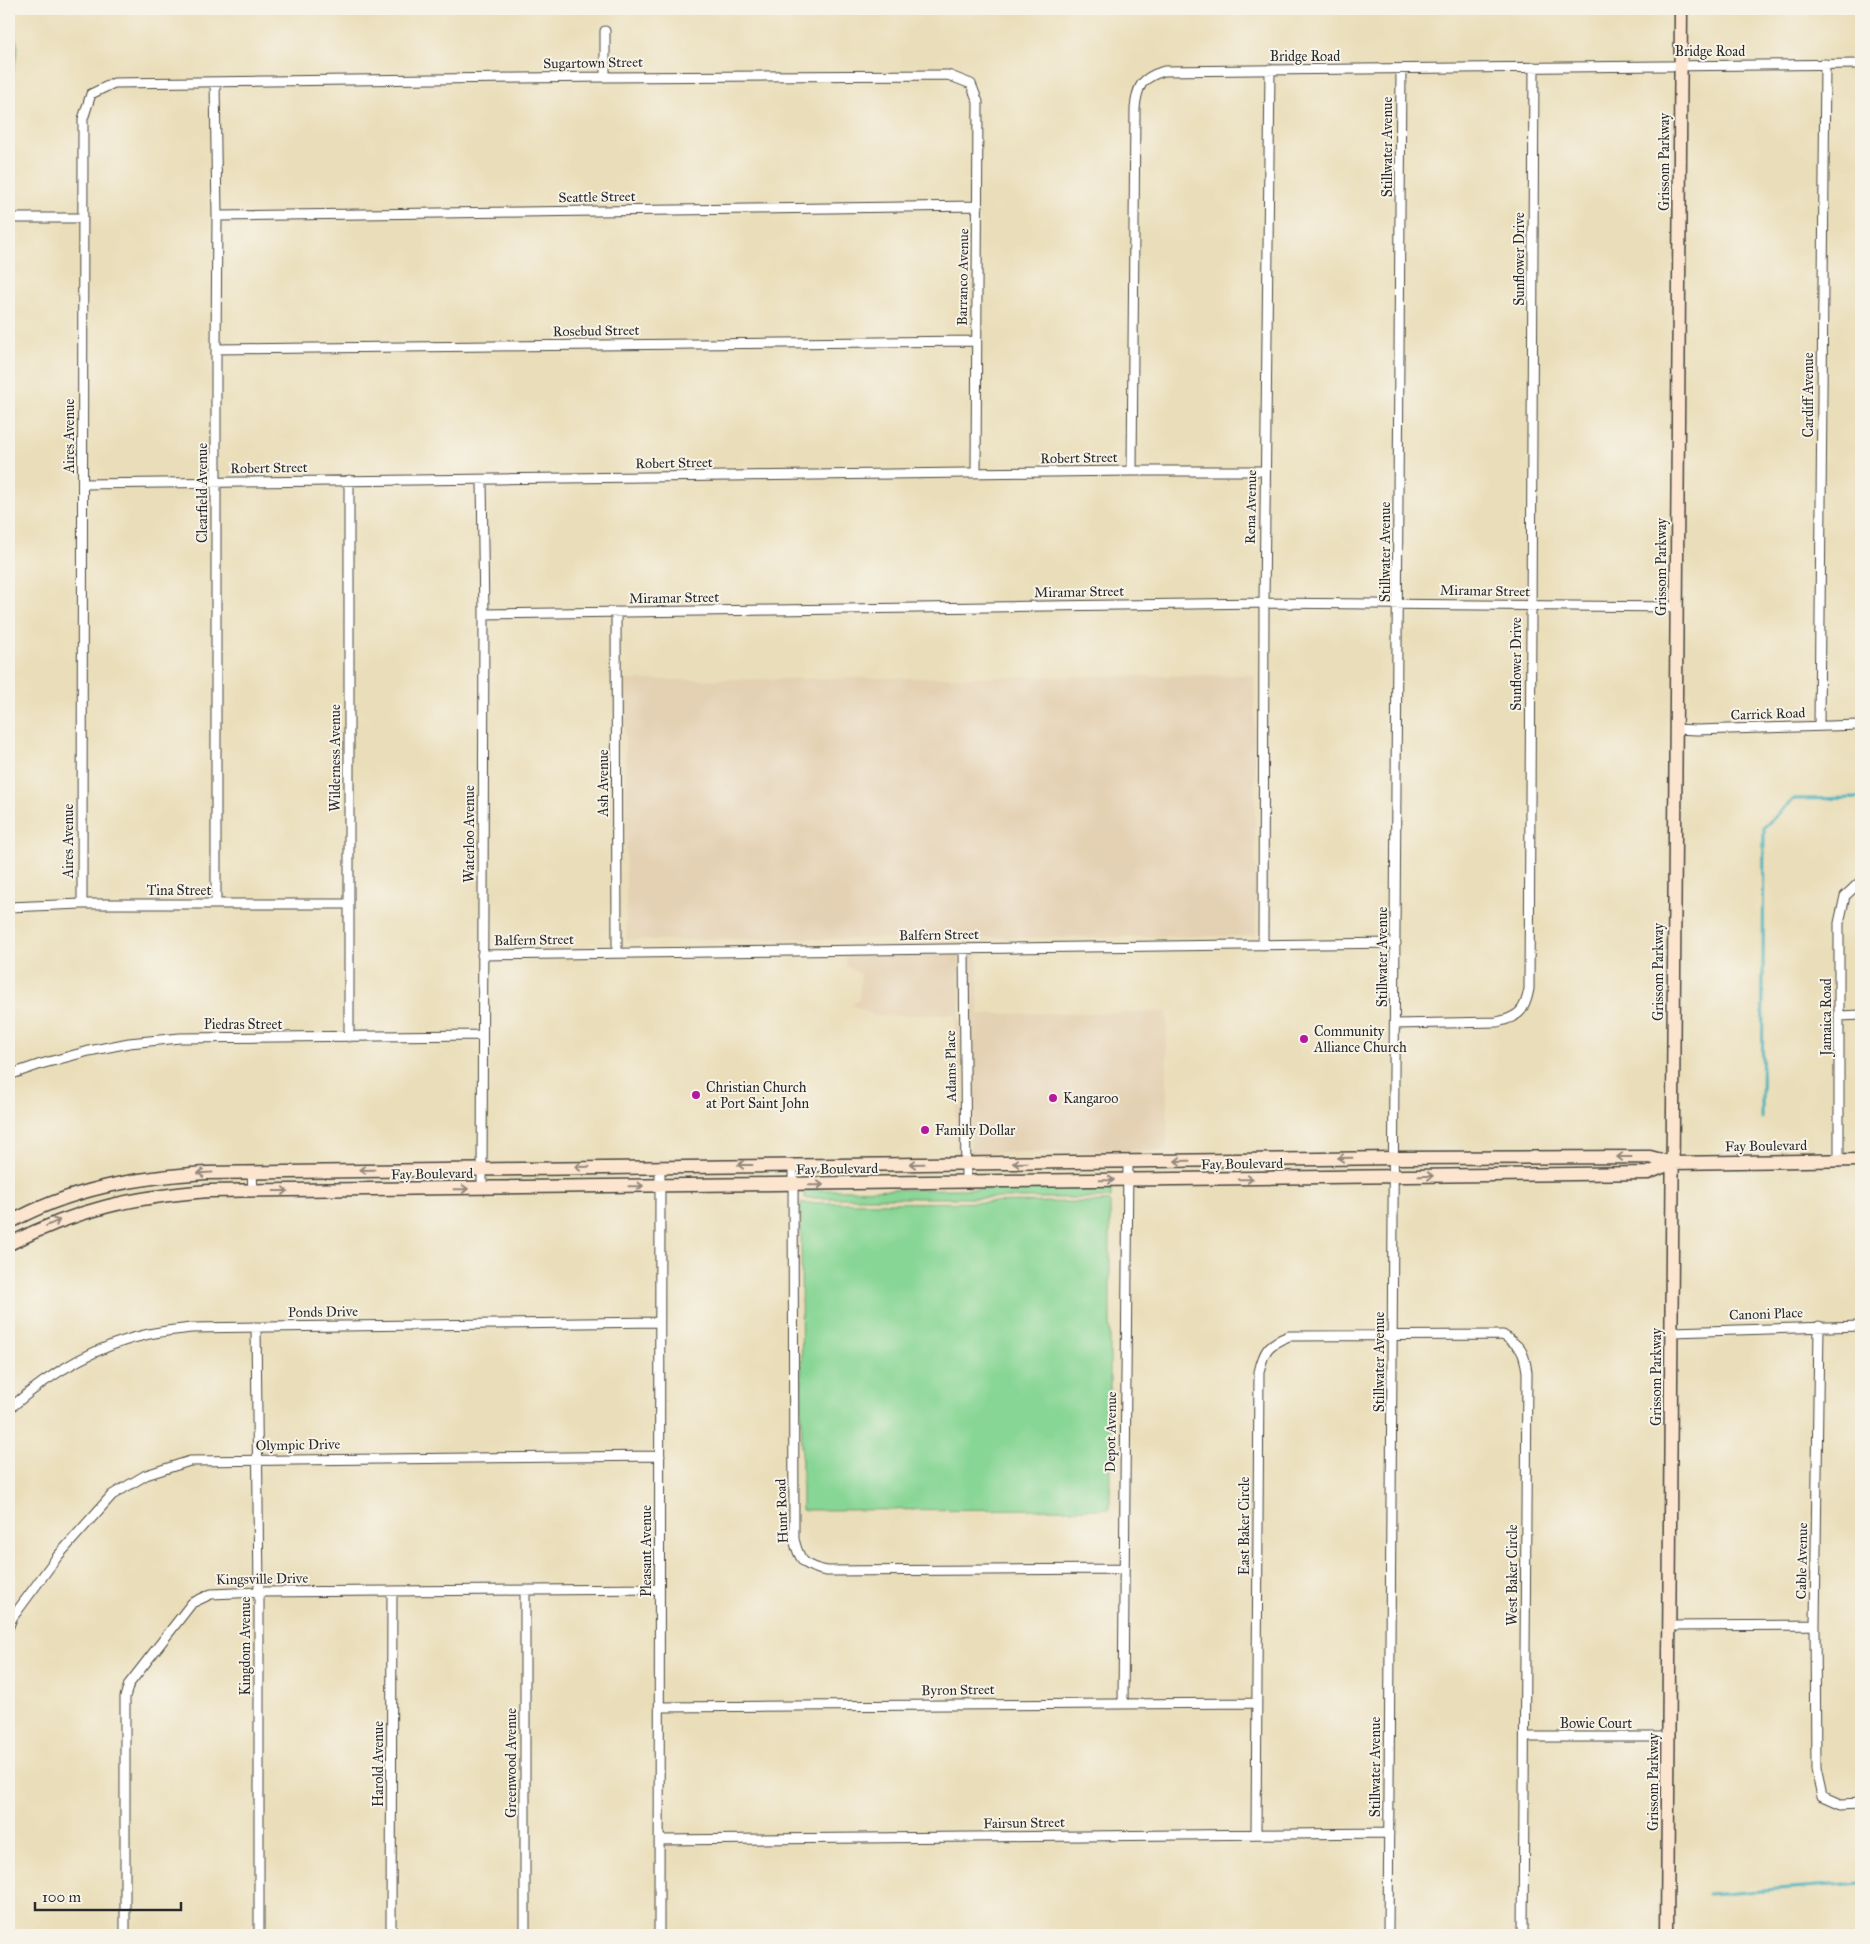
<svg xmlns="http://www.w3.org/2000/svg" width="1870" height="1944" font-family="'IM FELL Great Primer',serif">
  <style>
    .built { fill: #e4d1b4 }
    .green { fill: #88d695; stroke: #5a8060 }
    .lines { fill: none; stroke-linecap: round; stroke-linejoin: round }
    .stream { stroke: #40b0bb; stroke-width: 3 }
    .street-casing { stroke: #484640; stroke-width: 11 }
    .secondary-casing { stroke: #484640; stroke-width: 15 }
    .street { stroke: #fff; stroke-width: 9 }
    .secondary { stroke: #fbe5cf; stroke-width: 12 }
    .oneway { stroke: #93887d }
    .poi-dot { fill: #b5179e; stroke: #f7f3e8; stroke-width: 2 }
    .labels { text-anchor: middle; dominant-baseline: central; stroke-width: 4; stroke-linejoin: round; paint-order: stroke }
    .street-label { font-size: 14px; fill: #2b2b2b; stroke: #f7f3e8 }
    .poi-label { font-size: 14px; fill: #2b2b2b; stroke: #f7f3e8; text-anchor: start }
  </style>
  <rect width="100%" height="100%" fill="#f7f3e8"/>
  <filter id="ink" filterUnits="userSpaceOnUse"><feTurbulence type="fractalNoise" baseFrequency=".02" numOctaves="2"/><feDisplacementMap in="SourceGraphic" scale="10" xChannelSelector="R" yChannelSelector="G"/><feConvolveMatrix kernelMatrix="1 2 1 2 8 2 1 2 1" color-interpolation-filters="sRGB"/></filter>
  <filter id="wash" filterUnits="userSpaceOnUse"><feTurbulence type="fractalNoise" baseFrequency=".0096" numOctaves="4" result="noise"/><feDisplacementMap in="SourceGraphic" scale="20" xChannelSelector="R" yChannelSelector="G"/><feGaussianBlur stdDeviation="1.12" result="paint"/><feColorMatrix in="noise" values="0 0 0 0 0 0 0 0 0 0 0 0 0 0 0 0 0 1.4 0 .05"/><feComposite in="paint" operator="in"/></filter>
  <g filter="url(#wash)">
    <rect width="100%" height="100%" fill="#eadeba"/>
    <path class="built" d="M1254,675l2,261 -630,4 -1,-260z
      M959,954l2,199h-5l-1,-139 -80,2 -23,-11 7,-5 2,-26 -15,-8v-11z
      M969,954h8l2,60 188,-2v138l-196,3z"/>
    <path class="green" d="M9,12l9,35 -9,46z
      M1111,1188v10h-307v-8z
      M1110,1202v307l-308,1 -1,-307z"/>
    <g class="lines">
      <path class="stream" d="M1762,1118l2,-291 30,-28 67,-1
        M1708,1894l153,-11"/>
    </g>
  </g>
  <g filter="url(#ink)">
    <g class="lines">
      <defs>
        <path id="street" d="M605,31v46
          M215,82l2,134 -1,133v554
          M217,216l761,-10
          M9,218h74
          M216,349l760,-8
          M1132,471l3,-362c2,-23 6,-31 29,-38l697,-7
          M349,480v557
          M482,480l2,134 -2,574
          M83,484l1049,-13h133
          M616,612l1,341
          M484,614l780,-11 411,4
          M1819,726l6,-662
          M1675,729l22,1 164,-5
          M82,904l1,-785 8,-25 23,-11 491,-6 343,-2 23,9 7,18 -2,371
          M9,907l73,-3h267
          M1263,945l1,-342 6,-534
          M964,948l2,234
          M482,955l914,-12
          M1840,1016l21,-1
          M1395,1024l102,-2c22,-5 28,-11 32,-33l5,-922
          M9,1075l32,-11 48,-13 40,-8 51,-5 302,-3
          M1839,1160v-237l6,-27 16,-15
          M793,1165l1,374c5,22 11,28 33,32l296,-2
          M252,1172l1,19
          M1819,1326l-4,299 1,144 6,27 18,8 21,-1
          M256,1327l3,265v343
          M1672,1332l189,-6
          M9,1409c40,-35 88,-64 140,-75 14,-3 28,-4 42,-6l468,-6
          M9,1626l3,-8 45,-61 55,-62 34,-20 44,-14 470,-5
          M1670,1626l145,-1
          M1123,1703l5,-542
          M661,1707l595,-4
          M1525,1737h142
          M1256,1834l3,-462c5,-22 9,-28 30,-36l214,-1c18,12 21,15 24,37l-4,563
          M660,1840l729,-7
          M125,1935v-238l4,-13 63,-81 19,-9 48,-2 400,-3
          M391,1935l1,-343
          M525,1935v-345
          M659,1935l1,-769
          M1388,1935l13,-1866"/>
        <path id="secondary" d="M9,1223c60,-34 129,-46 197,-50l1188,-15 256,-1 22,6 189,-3
          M9,1244c69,-35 123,-47 200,-53l1439,-18 24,-10
          M1667,1935l14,-1926"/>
      </defs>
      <use href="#street" class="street-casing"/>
      <use href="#secondary" class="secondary-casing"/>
      <use href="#street" class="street"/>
      <use href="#secondary" class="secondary"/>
    </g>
    <defs><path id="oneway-shaft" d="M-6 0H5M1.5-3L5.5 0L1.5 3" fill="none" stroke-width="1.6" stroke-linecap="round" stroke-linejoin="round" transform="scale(1.25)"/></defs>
    <g class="oneway">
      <use href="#oneway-shaft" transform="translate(1624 1157) rotate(180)"/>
      <use href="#oneway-shaft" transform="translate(1345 1158) rotate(179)"/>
      <use href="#oneway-shaft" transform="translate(1182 1161) rotate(179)"/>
      <use href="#oneway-shaft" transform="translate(1020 1163) rotate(179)"/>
      <use href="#oneway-shaft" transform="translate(917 1164) rotate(179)"/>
      <use href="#oneway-shaft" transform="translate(745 1165) rotate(180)"/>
      <use href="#oneway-shaft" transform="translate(582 1167) rotate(179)"/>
      <use href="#oneway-shaft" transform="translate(367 1170) rotate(179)"/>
      <use href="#oneway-shaft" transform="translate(205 1173) rotate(177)"/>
      <use href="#oneway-shaft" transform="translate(1426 1176) rotate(-2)"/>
      <use href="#oneway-shaft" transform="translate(1246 1179) rotate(-1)"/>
      <use href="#oneway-shaft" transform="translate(1107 1180) rotate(-1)"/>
      <use href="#oneway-shaft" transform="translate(816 1185) rotate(-1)"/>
      <use href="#oneway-shaft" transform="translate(636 1186) rotate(-1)"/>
      <use href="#oneway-shaft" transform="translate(461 1189) rotate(-1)"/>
      <use href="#oneway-shaft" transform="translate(281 1191)"/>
      <use href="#oneway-shaft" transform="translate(53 1223) rotate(-23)"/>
    </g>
  </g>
  <g class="poi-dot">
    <circle cx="1304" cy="1039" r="5"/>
    <circle cx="696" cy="1095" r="5"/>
    <circle cx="1053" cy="1098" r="5"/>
    <circle cx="925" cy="1130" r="5"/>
  </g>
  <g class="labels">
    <g class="street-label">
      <text x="1710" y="51">Bridge Road</text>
      <text x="1305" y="56">Bridge Road</text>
      <text transform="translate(593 63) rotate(-1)">Sugartown Street</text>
      <text transform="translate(1387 147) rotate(-90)">Stillwater Avenue</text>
      <text transform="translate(1664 162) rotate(-90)">Grissom Parkway</text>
      <text transform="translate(597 197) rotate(-1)">Seattle Street</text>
      <text transform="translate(1519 259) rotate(-90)">Sunflower Drive</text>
      <text transform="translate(963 277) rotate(-89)">Barranco Avenue</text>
      <text transform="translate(596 331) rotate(-1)">Rosebud Street</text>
      <text transform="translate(1808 395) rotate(-90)">Cardiff Avenue</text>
      <text transform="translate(69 436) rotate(-90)">Aires Avenue</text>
      <text transform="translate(1079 458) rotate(-1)">Robert Street</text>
      <text transform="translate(674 463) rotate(-1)">Robert Street</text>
      <text transform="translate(269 468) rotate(-1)">Robert Street</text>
      <text transform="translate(202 493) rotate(-90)">Clearfield Avenue</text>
      <text transform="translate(1251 507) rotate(-89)">Rena Avenue</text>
      <text transform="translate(1385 552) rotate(-90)">Stillwater Avenue</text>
      <text transform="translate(1661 567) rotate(-90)">Grissom Parkway</text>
      <text transform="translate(1485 591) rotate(1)">Miramar Street</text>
      <text transform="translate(1079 592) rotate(-1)">Miramar Street</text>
      <text transform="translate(674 598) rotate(-1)">Miramar Street</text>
      <text transform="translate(1516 664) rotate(-90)">Sunflower Drive</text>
      <text transform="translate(1768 714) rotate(-2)">Carrick Road</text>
      <text transform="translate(335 758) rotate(-90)">Wilderness Avenue</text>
      <text transform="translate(603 783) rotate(-90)">Ash Avenue</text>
      <text transform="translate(469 834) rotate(-90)">Waterloo Avenue</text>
      <text transform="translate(68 841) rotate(-90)">Aires Avenue</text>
      <text x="179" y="890">Tina Street</text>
      <text transform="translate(939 935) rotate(-1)">Balfern Street</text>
      <text transform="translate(534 940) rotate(-1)">Balfern Street</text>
      <text transform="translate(1382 957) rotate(-90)">Stillwater Avenue</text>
      <text transform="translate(1658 972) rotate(-90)">Grissom Parkway</text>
      <text transform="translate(1826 1017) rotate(-90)">Jamaica Road</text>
      <text x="243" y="1024">Piedras Street</text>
      <text transform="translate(951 1066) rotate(-91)">Adams Place</text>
      <text transform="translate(1766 1146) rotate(-1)">Fay Boulevard</text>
      <text transform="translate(1242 1164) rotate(-1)">Fay Boulevard</text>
      <text transform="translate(837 1169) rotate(-1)">Fay Boulevard</text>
      <text transform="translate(432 1174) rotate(-1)">Fay Boulevard</text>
      <text transform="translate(323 1312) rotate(-1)">Ponds Drive</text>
      <text transform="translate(1766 1314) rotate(-2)">Canoni Place</text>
      <text transform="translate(1379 1362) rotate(-90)">Stillwater Avenue</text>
      <text transform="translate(1656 1377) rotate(-90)">Grissom Parkway</text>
      <text transform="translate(1111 1432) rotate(-89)">Depot Avenue</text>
      <text transform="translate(298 1445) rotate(-1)">Olympic Drive</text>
      <text transform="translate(782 1511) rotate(-92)">Hunt Road</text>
      <text transform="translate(1244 1526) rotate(-90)">East Baker Circle</text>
      <text transform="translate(646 1551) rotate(-90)">Pleasant Avenue</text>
      <text transform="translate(1802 1561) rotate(-89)">Cable Avenue</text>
      <text transform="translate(1512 1575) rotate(-90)">West Baker Circle</text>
      <text transform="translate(262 1579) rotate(-1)">Kingsville Drive</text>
      <text transform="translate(245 1646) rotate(-90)">Kingdom Avenue</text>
      <text transform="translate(958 1690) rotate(-1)">Byron Street</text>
      <text x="1596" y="1723">Bowie Court</text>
      <text transform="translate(511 1763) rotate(-90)">Greenwood Avenue</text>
      <text transform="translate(378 1764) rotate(-90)">Harold Avenue</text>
      <text transform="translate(1375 1767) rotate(-90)">Stillwater Avenue</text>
      <text transform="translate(1653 1782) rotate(-90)">Grissom Parkway</text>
      <text transform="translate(1024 1823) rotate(-1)">Fairsun Street</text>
    </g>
    <g class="poi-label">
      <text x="1314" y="1031">Community<tspan x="1314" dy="16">Alliance Church</tspan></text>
      <text x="706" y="1087">Christian Church<tspan x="706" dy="16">at Port Saint John</tspan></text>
      <text x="1063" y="1098">Kangaroo</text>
      <text x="935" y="1130">Family Dollar</text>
    </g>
  </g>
  <rect width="1870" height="1944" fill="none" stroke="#f7f3e8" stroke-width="30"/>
  <path d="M35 1902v8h146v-8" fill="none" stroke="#2b2b2b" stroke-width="2.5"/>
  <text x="42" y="1902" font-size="15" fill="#2b2b2b" stroke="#f7f3e8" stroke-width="4" paint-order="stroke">100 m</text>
</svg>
